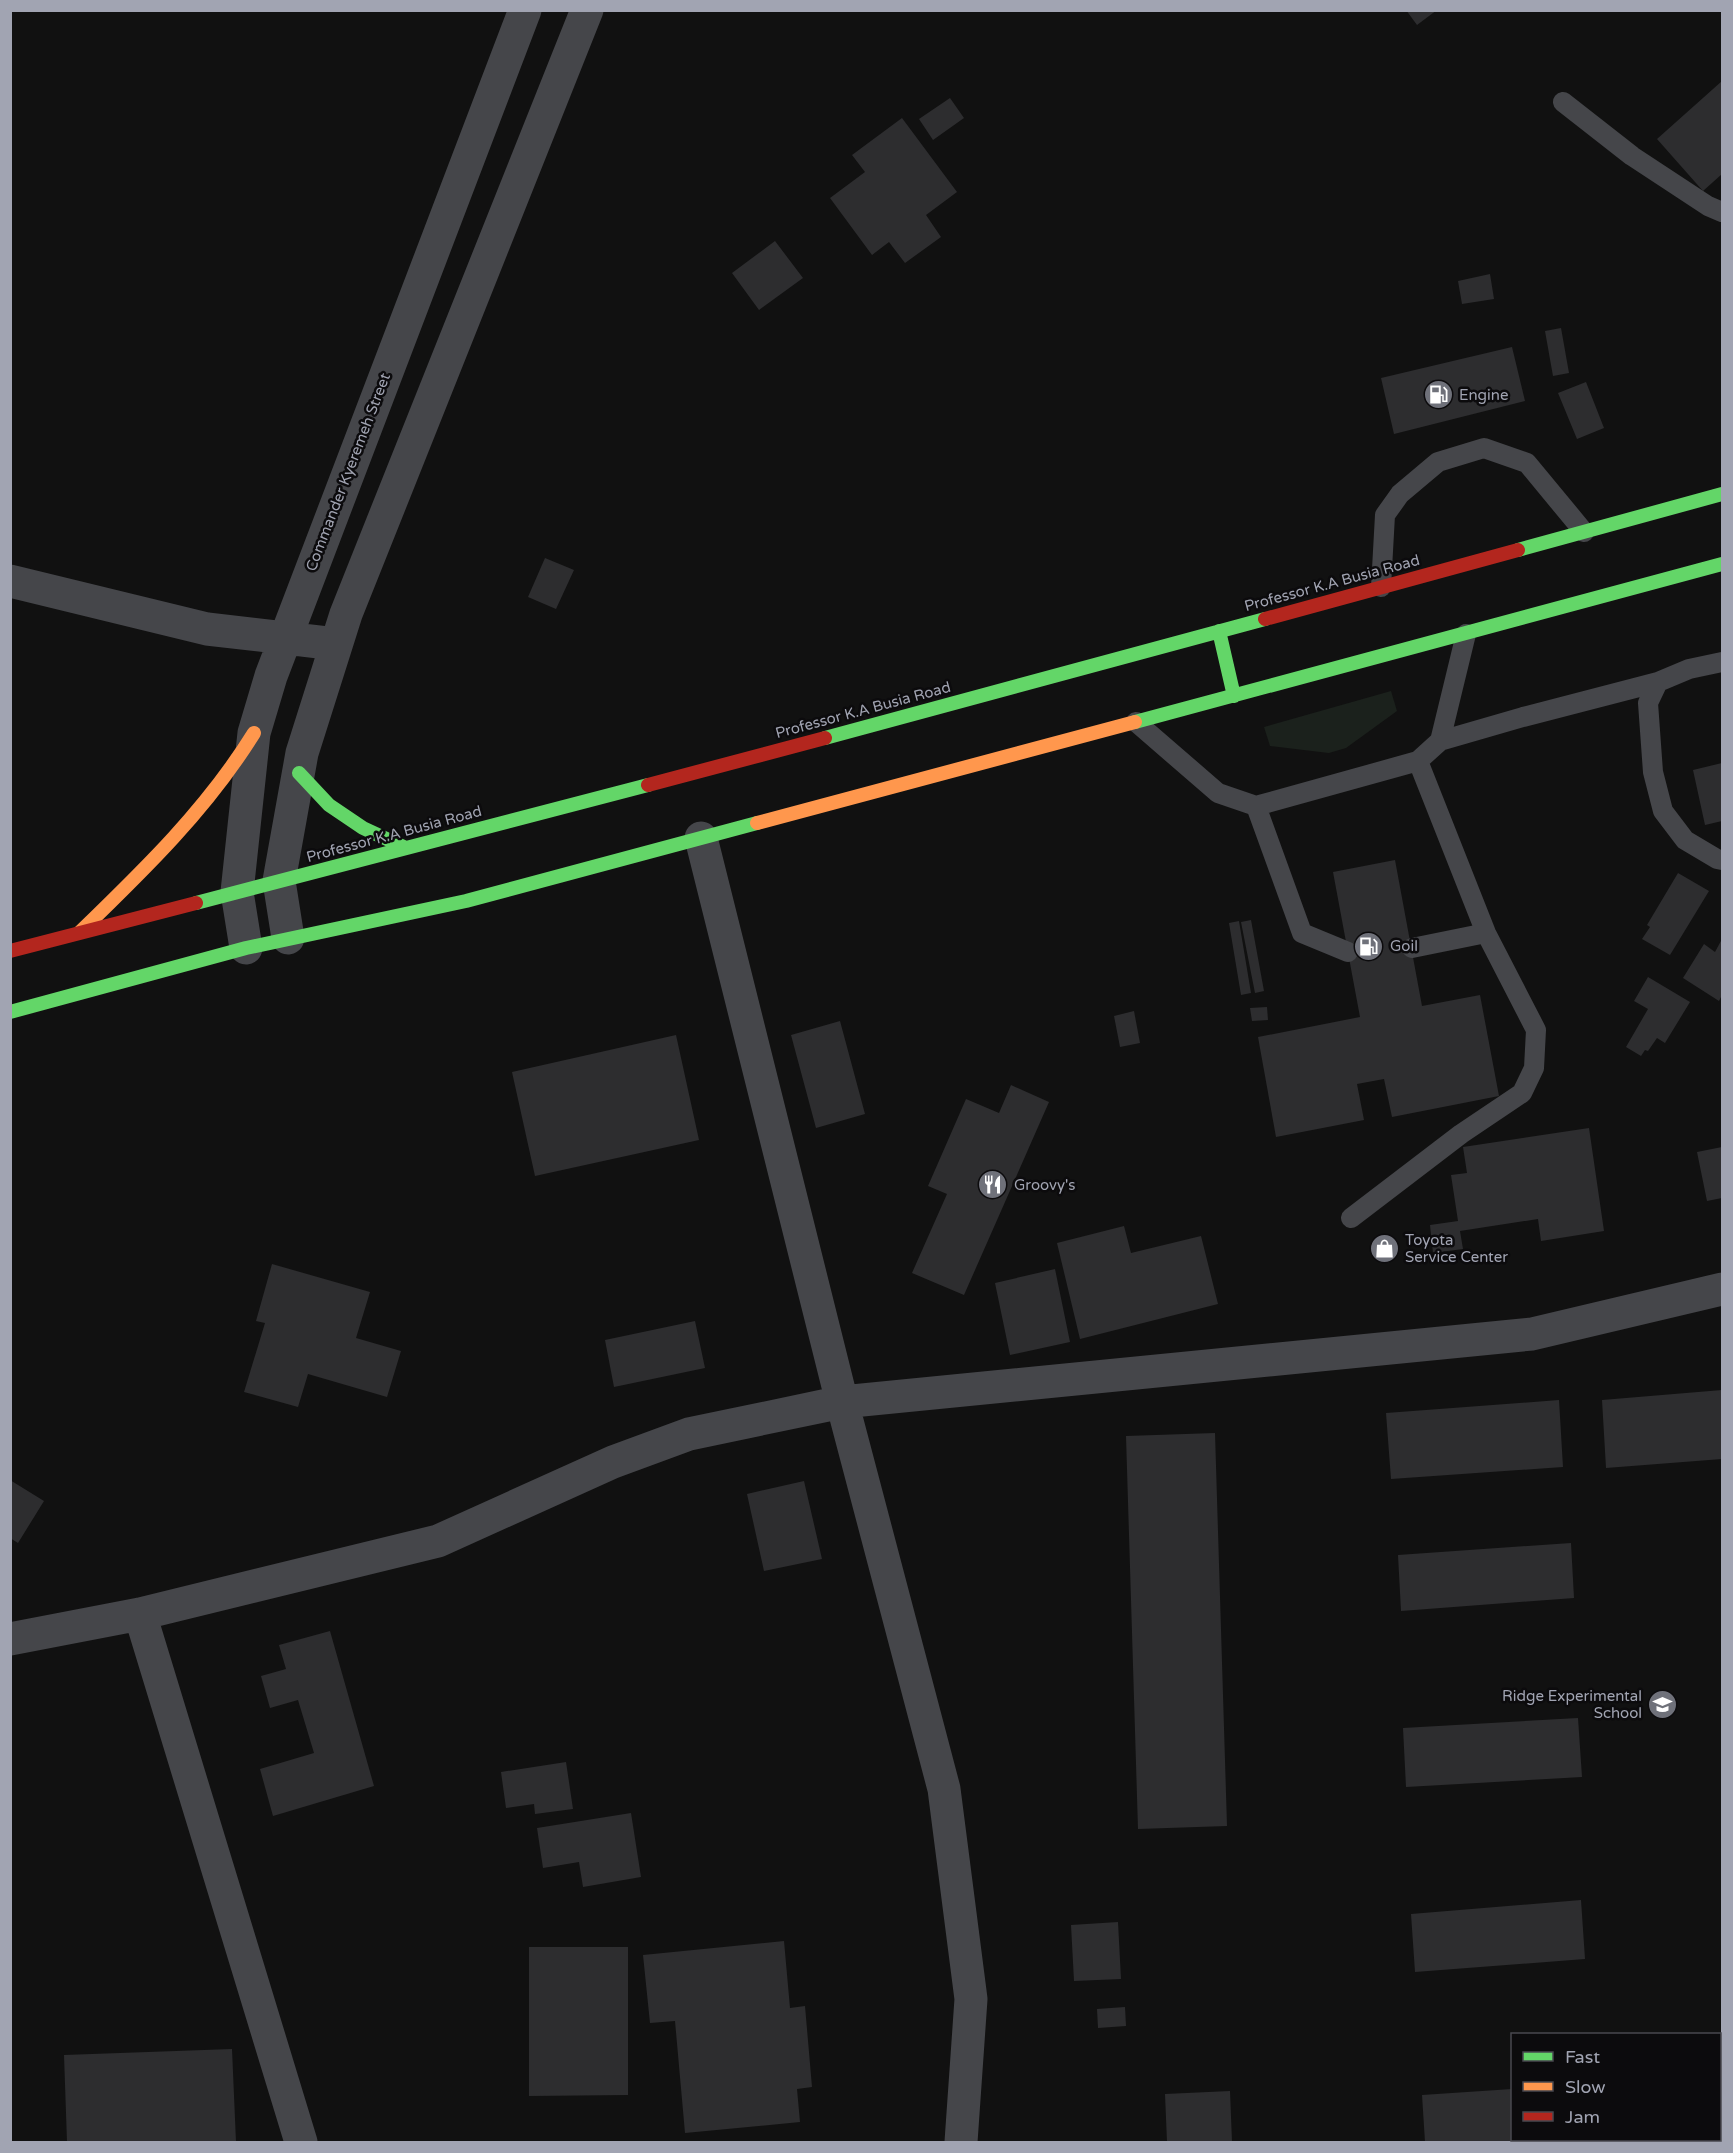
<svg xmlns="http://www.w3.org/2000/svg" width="1733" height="2153" font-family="'Varela Round',sans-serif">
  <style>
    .green { fill: #1b211c }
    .building { fill: #2d2d2f }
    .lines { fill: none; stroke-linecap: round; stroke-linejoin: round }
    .lane { stroke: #45464a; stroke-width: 20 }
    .street { stroke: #45464a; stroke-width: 33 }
    .fast { stroke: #63d668; stroke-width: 14 }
    .slow { stroke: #ff974d; stroke-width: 14 }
    .jam { stroke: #b3261e; stroke-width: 14 }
    .labels { text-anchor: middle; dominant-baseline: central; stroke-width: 5; stroke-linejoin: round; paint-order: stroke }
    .poi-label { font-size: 15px; fill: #a1a4b2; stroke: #0c0b0d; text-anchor: start }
    .street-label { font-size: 15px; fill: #a1a4b2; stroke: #0c0b0d }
  </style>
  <rect width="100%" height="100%" fill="#111"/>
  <path class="green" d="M1391,691l6,20 -51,37 -17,5 -59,-7 -6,-19z"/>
  <path class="building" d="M1406,10h31l-20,15z
    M1722,81v93l-19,17 -46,-52z
    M950,98l14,20 -31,22 -14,-21z
    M902,118l55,74 -31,23 15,22 -36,26 -16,-21 -17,13 -42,-57 35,-26 -13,-17z
    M775,241l28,37 -44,32 -27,-37z
    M1490,274l4,25 -32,5 -4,-23z
    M1561,328l8,45 -16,3 -8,-45z
    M1512,347l13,54 -131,33 -13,-56z
    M1586,382l18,46 -27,11 -19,-46z
    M545,558l29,12 -18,39 -28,-12z
    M1722,763v58l-17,4 -12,-55z
    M1395,860l27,146 58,-11 19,101 -107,21 -8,-38 -27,5 7,36 -88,17 -18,-100 102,-20 -27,-145z
    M1678,873l31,18 -39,64 -28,-16 8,-12 -3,-2z
    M1251,920l13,71 -9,2 -14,-71z
    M1239,921l12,72 -10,2 -12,-72z
    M1722,939v56l-3,6 -36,-23 21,-34 11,8z
    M1648,977l42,25 -25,41 -8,-5 -9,13 -3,-1 -4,6 -15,-9 22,-38 -14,-8z
    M1267,1007l1,13 -16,1 -2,-13z
    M1134,1011l6,32 -20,4 -6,-31z
    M840,1021l25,93 -49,14 -25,-93z
    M676,1035l23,105 -164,36 -23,-104z
    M1011,1085l38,17 -85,193 -52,-22 35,-79 -19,-8 38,-87 33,14z
    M1589,1128l15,103 -63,10 -3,-22 -78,12 3,18 -30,4 -3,-28 28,-4 -7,-46 16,-2 -4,-26z
    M1722,1147v51l-15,3 -10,-49z
    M1124,1226l7,27 70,-17 17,68 -138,35 -23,-96z
    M272,1264l98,28 -14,46 45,13 -14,46 -79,-23 -10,33 -54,-15 21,-69 -9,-2z
    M1055,1269l15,73 -60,13 -15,-72z
    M695,1321l10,47 -91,19 -9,-47z
    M1722,1390v69l-116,9 -4,-68z
    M1559,1400l4,67 -172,12 -5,-66z
    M1215,1433l12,393 -89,3 -12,-393z
    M10,1480l34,21 -26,42 -8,-5z
    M804,1481l18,78 -58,12 -17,-77z
    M1571,1543l3,55 -173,13 -3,-56z
    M330,1631l44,155 -101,30 -13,-47 54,-16 -16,-53 -28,8 -9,-32 25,-7 -7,-24z
    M1578,1718l4,59 -176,10 -3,-59z
    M566,1762l7,47 -38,5 -1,-10 -28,4 -5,-36z
    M631,1813l10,64 -58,10 -4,-25 -36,6 -6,-40z
    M1581,1900l4,59 -170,13 -4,-58z
    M1118,1922l3,57 -47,2 -3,-56z
    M784,1941l6,67 15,-2 7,81 -15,2 3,33 -115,11 -10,-112 -25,2 -7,-68z
    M529,1947h99v148l-99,1z
    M1125,2007l1,19 -28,2 -1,-19z
    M232,2049l4,93h-169l-3,-87z
    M1720,2079h2v63h-82v-2h80z
    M1512,2089v51h66v1l-153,1 -3,-47z
    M1230,2091l2,51h-65l-2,-48z"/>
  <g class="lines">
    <path class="lane" d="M1563,102l69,54 76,50 14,6
      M1381,587l4,-72 15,-21 38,-32 46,-14 43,15 57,69
      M1722,662l-33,7 -31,13 -10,21 5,69 10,39 22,29 32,19 5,1
      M1136,722l82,71 38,13 162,-45 22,-20 26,-107
      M1440,741l83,-24 135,-35
      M1256,806l46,127 46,19
      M1412,948l74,-15
      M1351,1218l110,-84 61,-41 12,-25 2,-38 -50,-97 -68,-172"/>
    <path class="street" d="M10,581l197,48 129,15
      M701,838l141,564 102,387 27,210 -10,143
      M288,938l-9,-57 23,-128 44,-139 241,-604
      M246,948l-9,-56 17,-159 17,-57 254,-666
      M140,1614l161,528
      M10,1639l130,-25 298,-73 175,-79 76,-28 153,-32 690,-68 190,-45"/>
    <path class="fast" d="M1518,550l204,-56
      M1219,631l15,65
      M1135,722l587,-158
      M825,738l440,-119
      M299,773l30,32 34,23 43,20
      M196,903l452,-118
      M10,1012l236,-64 220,-47 291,-78"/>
    <path class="slow" d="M757,823l378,-101
      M80,932c64,-62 127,-123 174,-199"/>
    <path class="jam" d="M1265,619l253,-69
      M648,785l177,-47
      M10,951l186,-48"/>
  </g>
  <defs>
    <symbol id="fuel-disc" viewBox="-11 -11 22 22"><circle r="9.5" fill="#6f717a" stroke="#0c0b0d"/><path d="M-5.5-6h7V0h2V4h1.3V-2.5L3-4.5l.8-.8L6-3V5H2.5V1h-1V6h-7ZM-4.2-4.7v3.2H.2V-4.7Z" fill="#fff"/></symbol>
    <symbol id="restaurant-disc" viewBox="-11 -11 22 22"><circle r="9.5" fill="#6f717a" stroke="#0c0b0d"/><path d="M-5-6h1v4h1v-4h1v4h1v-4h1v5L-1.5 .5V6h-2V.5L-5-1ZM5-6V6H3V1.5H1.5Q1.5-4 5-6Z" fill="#fff"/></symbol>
    <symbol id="shop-disc" viewBox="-11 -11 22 22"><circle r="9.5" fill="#6f717a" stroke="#0c0b0d"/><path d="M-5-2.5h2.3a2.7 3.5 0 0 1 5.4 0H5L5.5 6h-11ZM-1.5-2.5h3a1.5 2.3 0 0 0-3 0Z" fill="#fff"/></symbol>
    <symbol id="school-disc" viewBox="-11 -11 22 22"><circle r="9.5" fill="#6f717a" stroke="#0c0b0d"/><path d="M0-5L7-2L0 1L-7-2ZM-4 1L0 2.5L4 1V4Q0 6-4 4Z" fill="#fff"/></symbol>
  </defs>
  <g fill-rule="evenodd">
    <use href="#fuel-disc" x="1422" y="378" width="33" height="33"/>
    <use href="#fuel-disc" x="1352" y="930" width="33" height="33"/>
    <use href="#restaurant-disc" x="976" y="1168" width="33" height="33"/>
    <use href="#shop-disc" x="1368" y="1232" width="33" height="33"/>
    <use href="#school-disc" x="1646" y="1688" width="33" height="33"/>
  </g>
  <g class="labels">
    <g class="poi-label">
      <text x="1459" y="395">Engine</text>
      <text x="1390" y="946">Goil</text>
      <text x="1014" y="1185">Groovy's</text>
      <text x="1405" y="1240">Toyota<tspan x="1405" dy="17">Service Center</tspan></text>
      <text x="1642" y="1696" text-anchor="end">Ridge Experimental<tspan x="1642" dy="17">School</tspan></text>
    </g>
    <g class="street-label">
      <text transform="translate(348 472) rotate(-69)">Commander Kyeremeh Street</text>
      <text transform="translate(1332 583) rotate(-15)">Professor K.A Busia Road</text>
      <text transform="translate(863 710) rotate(-15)">Professor K.A Busia Road</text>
      <text transform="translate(394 834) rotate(-15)">Professor K.A Busia Road</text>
    </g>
  </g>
  <rect width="1733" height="2153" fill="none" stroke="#a1a4b2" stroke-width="24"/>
  <rect x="1511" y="2033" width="210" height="108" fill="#0c0b0d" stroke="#48484f" stroke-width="1.5"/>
  <rect x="1523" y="2052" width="30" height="9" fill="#63d668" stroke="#48484f" stroke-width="1.5"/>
  <text x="1565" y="2063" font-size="18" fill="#a1a4b2">Fast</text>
  <rect x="1523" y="2082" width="30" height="9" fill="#ff974d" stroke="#48484f" stroke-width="1.5"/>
  <text x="1565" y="2093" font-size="18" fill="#a1a4b2">Slow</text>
  <rect x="1523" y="2112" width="30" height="9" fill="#b3261e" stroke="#48484f" stroke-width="1.5"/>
  <text x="1565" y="2123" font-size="18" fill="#a1a4b2">Jam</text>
</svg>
